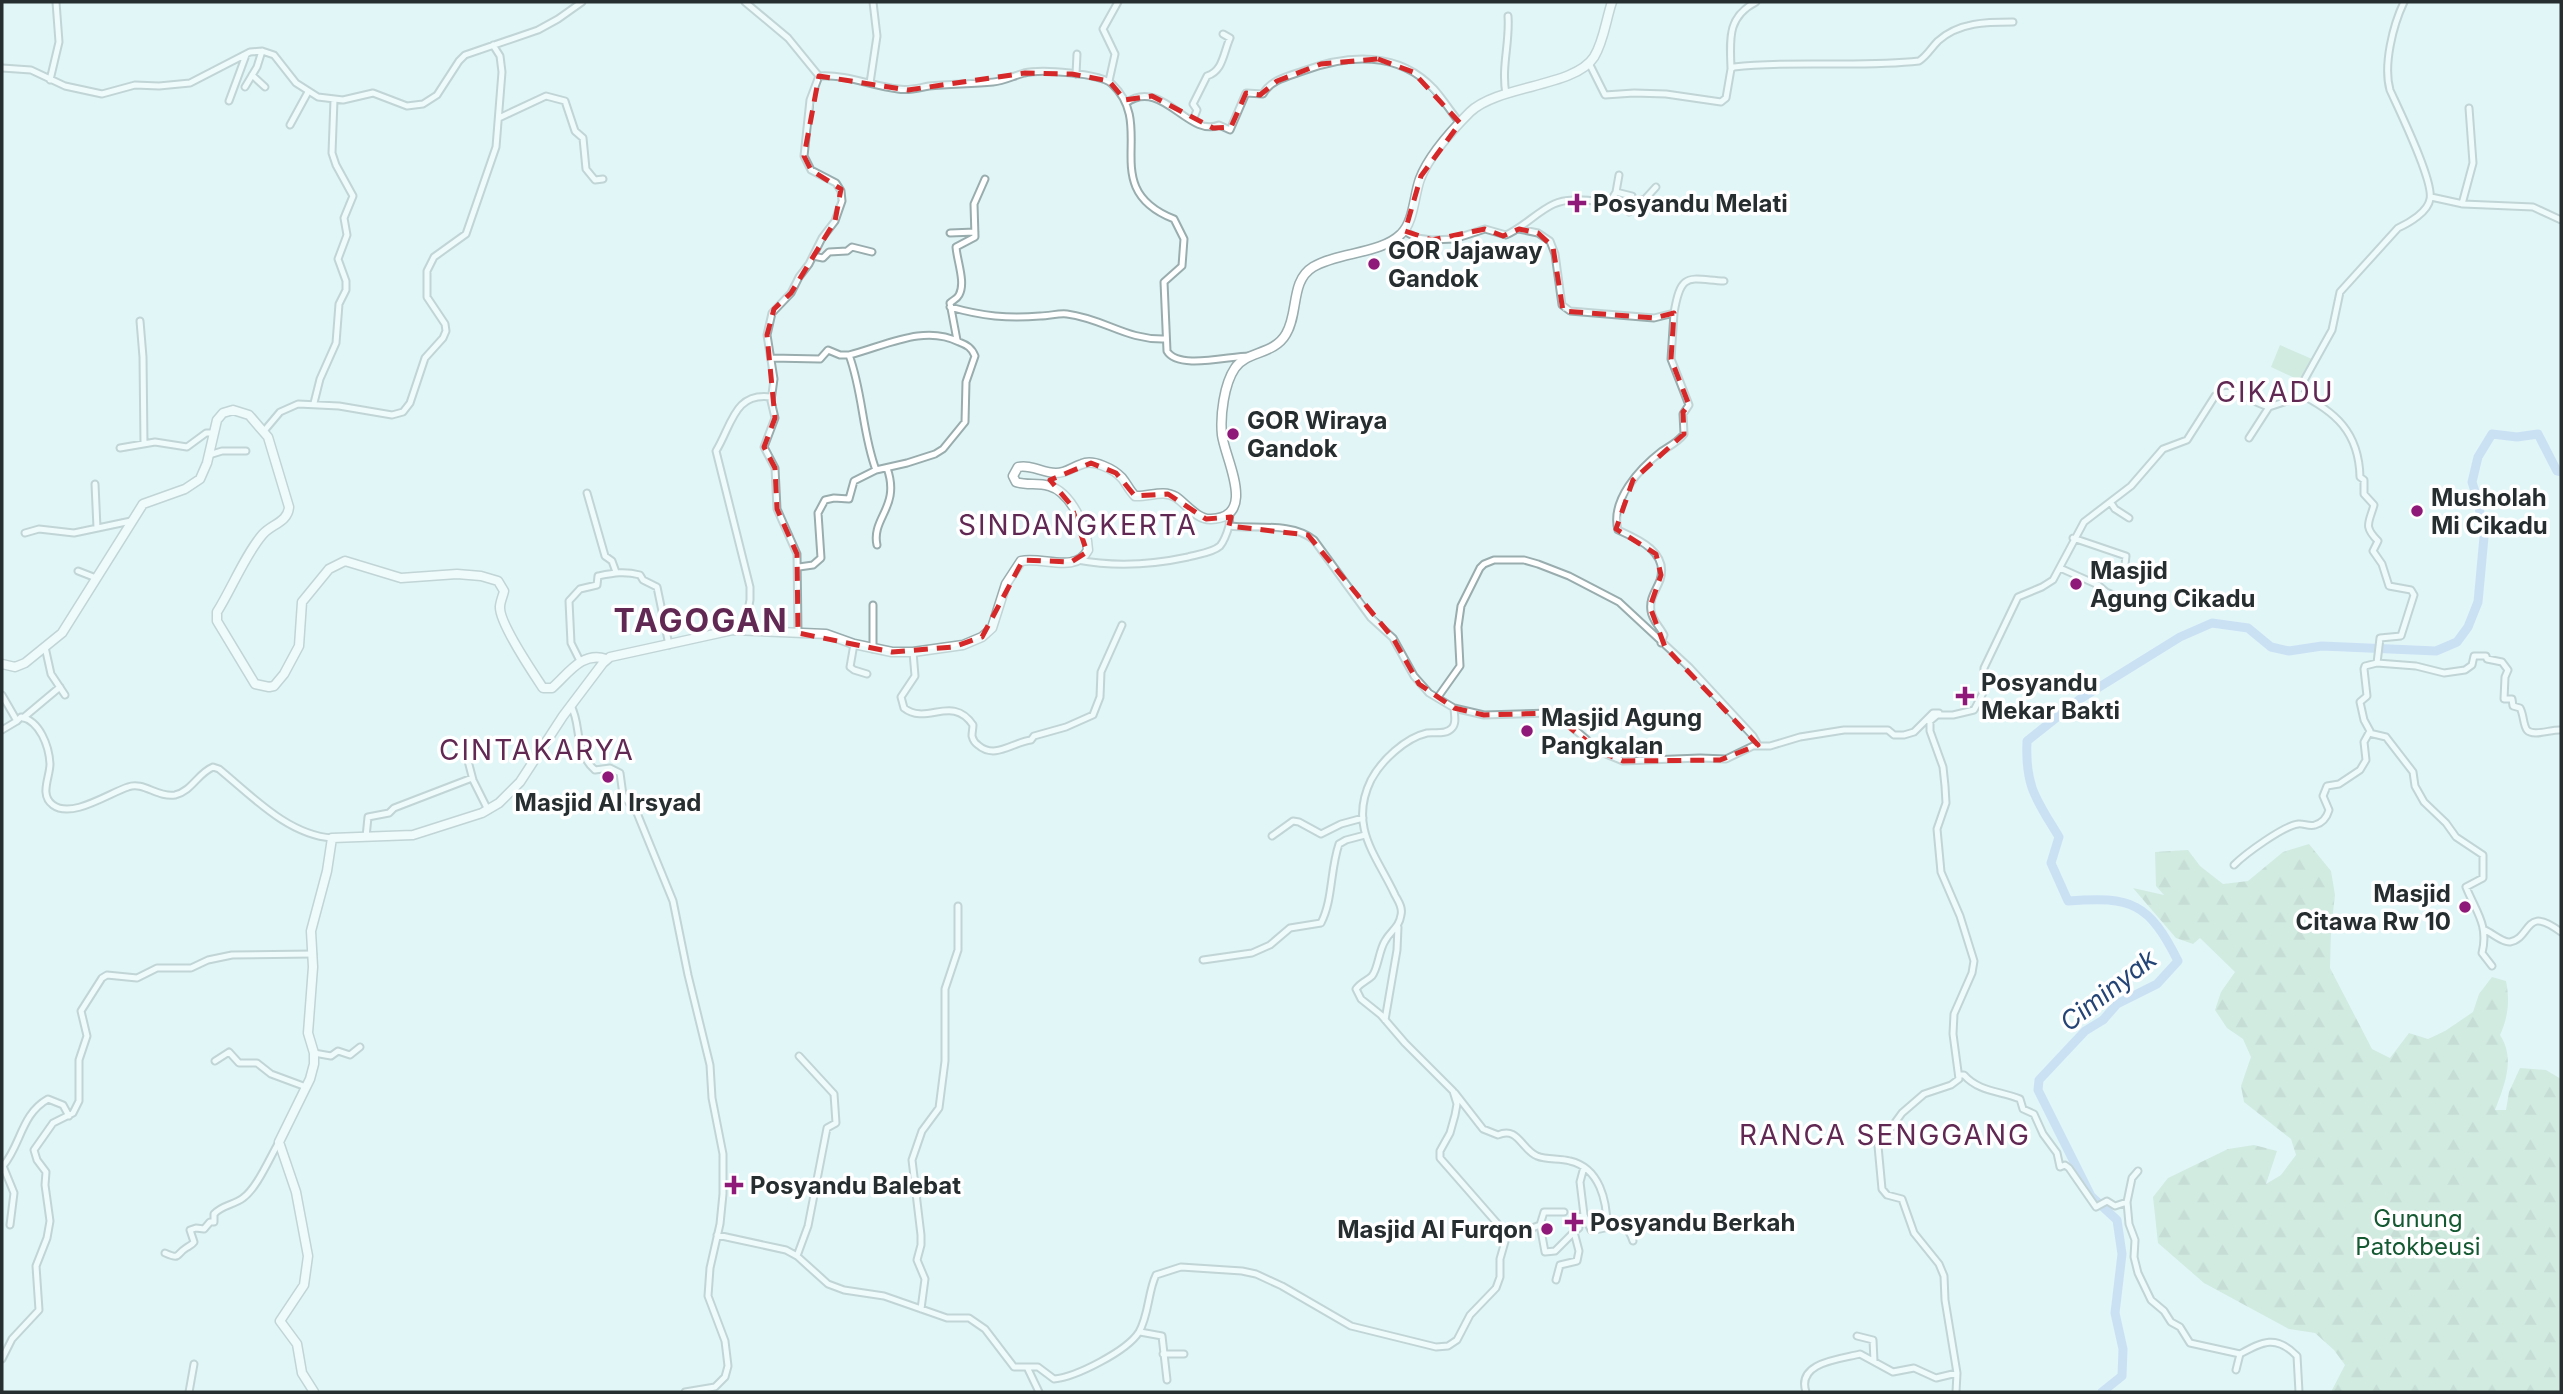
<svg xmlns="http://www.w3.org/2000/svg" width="2563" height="1394" font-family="Inter,sans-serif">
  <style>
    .green { fill: #bdddc6 }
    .forest { fill: url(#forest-firs) }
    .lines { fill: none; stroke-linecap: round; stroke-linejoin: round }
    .river { stroke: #aec8f0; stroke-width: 9 }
    .street-casing { stroke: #99acae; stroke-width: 9 }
    .secondary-casing { stroke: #99acae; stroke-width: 11 }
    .street { stroke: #fff; stroke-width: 5 }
    .secondary { stroke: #fff; stroke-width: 8 }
    .marked { fill: none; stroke: #d62828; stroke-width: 5; stroke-dasharray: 14 9; stroke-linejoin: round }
    .poi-dot { fill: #8f1979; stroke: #fff; stroke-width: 2.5 }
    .labels { text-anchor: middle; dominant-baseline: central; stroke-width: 7; stroke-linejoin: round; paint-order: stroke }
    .poi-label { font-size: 24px; font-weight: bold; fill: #272e2f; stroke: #fff; text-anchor: start }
    .park-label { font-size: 24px; fill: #145932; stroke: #fff }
    .water-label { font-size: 26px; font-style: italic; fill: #244476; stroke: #fff }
    .quarter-label { font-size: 28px; letter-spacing: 2px; fill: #602853; stroke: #fff }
    .district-label { font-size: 32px; font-weight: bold; letter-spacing: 2px; fill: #602853; stroke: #fff }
  </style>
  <defs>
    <pattern id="forest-firs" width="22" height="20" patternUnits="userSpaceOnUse" patternTransform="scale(1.75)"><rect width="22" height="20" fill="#bdddc6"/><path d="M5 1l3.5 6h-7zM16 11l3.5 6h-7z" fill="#a2beaa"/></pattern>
  </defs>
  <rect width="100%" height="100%" fill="#e1f5f7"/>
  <path class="green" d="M2280,345l32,14 -11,22 -30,-14z"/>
  <path class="forest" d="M2309,844l22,27 4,24 -4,34 -1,39 42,81 18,9 19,-25 19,6 17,-8 28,-19 6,-18 13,-17 14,4c4,19 2,37 -6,54 16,24 4,51 -5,75h11l3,-18 11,-24 26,2 15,9v313h-230l14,-27 -11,-15 -19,-17 -26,-4 -85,-46 -46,-40 -5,-46 15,-19 60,-29 26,-4 23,6 -11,33 15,-9 15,-20 -5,-16 -47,-37 -3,-16 10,-29 -8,-18 -16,-11 -12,-18 6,-18 14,-20 -35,-34 -7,6 -17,-6 -43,-50 31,7 -8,-9 -1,-34 33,-2 12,16 23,18 25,-3 35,-29z"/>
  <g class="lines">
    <path class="river" d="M2102,1392l20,-16 1,-27 -8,-36 7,-59 -5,-34 -26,-24 -53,-106 1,-10 46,-49 18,-11 14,-16 40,-20 21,-23c-29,-58 -46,-65 -110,-60l-17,-38 8,-26c-23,-38 -34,-50 -32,-96l53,-42 100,-62 32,-14 36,5 23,19 18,4 33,-5 114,5 21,-9 11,-15 10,-25 6,-65 -6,-36 -6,-19 6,-25 14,-23 25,3 21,-3 19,37 4,1"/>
    <defs>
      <path id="street" d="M745,2l43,36 31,38c28,-2 52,10 79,13 11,2 20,-1 31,-3 21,-2 43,-2 64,-4 11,-1 20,-6 31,-9 17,-4 76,0 88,11 46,43 -16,104 62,135l10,20 -2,27 -18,16 3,69c11,19 62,5 82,5
        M1589,63l16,32 29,-2 32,1 55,8 5,-4 5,-29 3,-2c61,-7 123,1 185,-6 8,-5 12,-13 19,-20 21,-19 49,-19 75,-19
        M2,68l29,2 34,16 37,8 33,-9 24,1 31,-3 60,-31 12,-1 12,4 22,28 22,14 25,3 30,-7 34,13 16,-2 14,-9 22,-34 6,-6 73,-25 20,-11 24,-17
        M1731,68c-1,-29 -4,-51 25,-66
        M1076,74l1,-20
        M252,75l13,12
        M50,80l9,-38 -3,-40
        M1109,81l6,-27 -12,-25 15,-27
        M870,83l7,-47 -4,-34
        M245,87l12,-20 5,-16
        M1506,94c-5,-27 4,-51 2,-78
        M229,101l17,-46
        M1126,103c36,-26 62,35 93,22l11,5 16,-37 17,1c7,-14 26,-18 40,-23 45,-17 96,-20 131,18 9,10 17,23 26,34
        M499,118l47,-22 19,5 10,30 8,7 3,31 9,11 8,-1
        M1193,120l4,-10 -4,-6 14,-28c16,-5 16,-22 23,-38l-7,-4
        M290,125l18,-33
        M1616,192l16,4 -3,16
        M2431,197l32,7 70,3 28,13
        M1631,202l14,-3 11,-12
        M2462,204l11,-41 -4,-55
        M1519,229l19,4 12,8 5,13 7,51 8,6 84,7 20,-5c7,-42 14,-34 50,-32
        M1404,231l13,7 15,2 22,-1 31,-10 21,6c18,-8 32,-24 48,-31 17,-8 38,-2 56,-2l6,-10 3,-17
        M950,233l25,-1
        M813,256l10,2 6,-6 18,-1 5,-4 20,5
        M950,307c32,9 58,12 90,9 10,0 18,-3 27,-2 38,5 59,26 98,25
        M140,321l3,36 1,87
        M957,340l-7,-37c3,-3 7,-4 9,-8 7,-12 -2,-34 -3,-48l19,-10 -1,-33 11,-25
        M849,355c14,37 13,78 27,115
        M771,358l49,1 8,-9 12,5h9c36,-9 75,-31 110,-13 8,3 13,6 16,14l-9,26 -1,40 -22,27 -8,5 -28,9 -31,7 -22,11 -5,18 -15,-1 -9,2 -7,13 3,45 -8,7 -14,2
        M314,403l6,-24 16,-36 3,-39 7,-14v-9l-8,-22 9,-24 -3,-17 9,-22 -17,-31 -4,-12 2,-53
        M264,431l16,-19 18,-8 41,2 53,9 11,-3 7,-9 15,-45 18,-20 3,-7 -1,-7 -18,-27v-26l7,-14 32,-23 30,-87 6,-75 -2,-16 -7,-11
        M2249,438l20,-31
        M120,448l35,-6 32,5 19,-14h8
        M209,455l13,-4h24
        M95,484l2,44
        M587,493l18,63 7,5 4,11
        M2111,503l4,6 14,9
        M1230,512l-1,14c27,3 63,-4 85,14l57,78 22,20 21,38 15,17 25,15 30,7 67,-2 15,9 35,30 22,9 77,-3 26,1 27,-13h17l30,-9 44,-7h44l6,5h10l10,-3 19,-19h6
        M25,533l14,-4 35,4 57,-12
        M2073,538l53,18 -2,17
        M877,545c-6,-27 24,-38 10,-77
        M1077,560c38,7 74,5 111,-3 10,-3 24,-4 32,-11 5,-6 7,-13 9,-20
        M2060,568l38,17 8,7 21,9
        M78,571l18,7
        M873,605v44
        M744,630l6,-30v-13l-34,-136c16,-26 18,-59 55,-54
        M798,633l-1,-79 -20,-45 -2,-41 -11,-21 11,-29 -4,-17 3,-22 -7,-44 5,-22 19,-20 8,-16 10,-13 13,-26 13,-17 7,-20 -1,-10 -5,-8 -25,-13 -7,-14 6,-56 9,-24
        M1661,643l3,-8c-4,-8 -12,-15 -13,-24 -2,-13 5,-20 9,-31 9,-28 -22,-41 -42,-50 -8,-30 22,-62 44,-79 8,-5 16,-9 22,-17l-1,-20 6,-9 -18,-46 3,-46
        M854,644l-4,23 4,3 13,4
        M45,647l6,27 14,21
        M913,652l2,24 -14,21 3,11c23,18 48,-14 69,17 0,3 -1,7 -1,11 1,4 3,7 6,9 17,15 35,-3 53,-5l3,-4 32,-9 27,-12 7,-18 1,-25 21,-47
        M580,661l-9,-18 -2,-42 11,-12 17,-4 1,-9c16,-3 26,-5 42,-1l3,5 14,7 12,58
        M2377,663l39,3 28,7 21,-3 7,-5 2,-9h12l1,3 15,3 6,8 -3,7 -1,22h8l1,7 7,2c4,7 3,17 7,22 6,7 25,-1 34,0
        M2,695l15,26 4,-4c19,4 28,29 29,47 0,13 -11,31 3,41 19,14 56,-12 75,-18 15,-6 30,11 47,8 17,-4 23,-22 38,-28l6,2c33,27 69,66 113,69
        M1438,697l22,-31 -2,-39 3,-21 19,-38 4,-4 10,-4h30l14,4 31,12 50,26 70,65 64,69 5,9
        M571,706c11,19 2,45 24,64l15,-2 10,5 3,22 14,18 36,88 15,74 22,90 2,33 11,56v40l-3,30 -10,44 -2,28 17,45 3,25 -3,11 -10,10 -30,5
        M23,718l37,-31
        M2,730l15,-9
        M2369,733l17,4 27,35 2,14 9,16 22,21 10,14 27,18v23l-17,9c10,25 23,38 16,66l10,13
        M467,757l6,23 15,30
        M1272,836l21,-15 6,1 22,12 20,-10 22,-6
        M366,837l2,-20 21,-4 5,-5 78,-30
        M2234,865c11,-11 49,-39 64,-41 5,-1 11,3 17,1 7,-2 12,-8 14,-15l-6,-14 4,-10 12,-2 21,-14 6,-10 -2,-18 6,-11 -6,-11 -4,-18 7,-6 -3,-27 1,-3 12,-3 3,-25 21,-2 13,-41 -3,-5 -22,-4 -7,-22 -9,-13 5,-10c-15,-15 -9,-18 -4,-36l-10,-11v-14l-4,-3c-1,-44 -24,-66 -63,-84
        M2485,930c7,3 18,13 25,12 22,-4 14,-38 51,-10
        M1203,960l49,-7 18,-8 20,-17 31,-5c12,-23 9,-53 18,-79l7,-4 19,-5
        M1385,1020l12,-70 1,-23
        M314,1053l17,3 7,-5 12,4 10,-8
        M215,1061l14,-9 10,11h18l14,11 35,13
        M1960,1075h4c15,17 37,16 56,24l3,10 11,5 9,20 14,19 3,14 5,-2 4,3 27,39 11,-6 8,5 12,-4 2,22 6,16 -1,17 4,16 13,27 13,11 7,11 9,5 10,16 50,11c22,-12 36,-20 57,2l2,36
        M1455,1093l28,36 15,6c20,-9 23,14 39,21 10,4 22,2 33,5 30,7 37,40 37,66
        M2127,1202l5,-24 6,-7
        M1584,1215l-4,-33 4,-15
        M10,1225l4,-32 -11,-27c18,-21 18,-52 45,-67l15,6 6,11
        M1540,1225l5,27 10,-1 19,-19 5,19 -2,10 -17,4 -4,15
        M1574,1232l5,-4 -1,-11 6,-2 7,15c21,0 33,-16 42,11
        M717,1235l69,15 11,6 31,28 16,6 40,6 63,22h22l16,11 29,38h24l16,12c22,-2 73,-28 85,-47 10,-17 9,-41 17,-57l25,-8 61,4 14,3 26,12 69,40 85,21 12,-1 9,-6 13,-25 26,-27 4,-11v-18l6,-21 -3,-8 -63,-72v-7l10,-18 5,-18 2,-11 -4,-13 -48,-48 -24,-28 -20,-16 -5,-10c5,-7 11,-8 16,-13 6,-7 7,-26 13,-35 6,-11 14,-13 16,-26 2,-8 -3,-14 -6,-20 -18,-39 -47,-68 -24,-115 10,-19 34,-42 56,-47 8,-1 19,2 25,-5 5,-5 2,-14 2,-20
        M1506,1238l34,-13 4,-13h20
        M165,1253c16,7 10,2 21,-5 3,-2 6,-3 8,-6l-4,-12 6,-2 8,1 6,-7h4v-8c8,-9 20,-9 29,-16 14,-10 26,-39 36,-56
        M797,1256l11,-30 19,-98 9,-5 -2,-29 -35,-38
        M921,1309l4,-30 -8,-19 4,-15v-10l-9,-75 10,-29 17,-23 6,-47v-72l13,-39v-44
        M1140,1332l22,4 5,44
        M1857,1336l16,4 1,21
        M1163,1354h21
        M2,1359l10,-20 27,-29 -3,-44 11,-28 3,-17 -5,-36 1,-13 -9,-12 -3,-10 19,-27 20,-10 6,-12v-41l8,-24 -6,-25 21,-33 5,-3 30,3 20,-10h34l17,-8 24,-5 81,-1
        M1027,1367l12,25
        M2236,1370l4,-16
        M189,1392l5,-28
        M1806,1392c-10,-30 35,-33 54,-38l33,18 21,-4 22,10 21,-5
        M1956,1392l1,-19 -12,-73 -1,-24 -5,-12 -25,-31 -12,-34 -15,-4 -5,-6 -4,-43 24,-33 22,-19 27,-9 8,-6 -6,-45 1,-20 18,-41 2,-12 -14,-45 -19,-44 -4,-43 9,-26 -1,-17 -2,-19 -13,-36v-10l7,-6h16l21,-5 10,-19v-23l34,-71 24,-10 11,-7 31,-58 47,-36 32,-37 24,-9 28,-44c16,-11 38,7 54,11l21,-7 7,-7 35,-63 8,-38 58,-64c11,-5 30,-16 32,-29 4,-18 -31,-89 -40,-109 -7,-25 3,-65 14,-88"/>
      <path id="secondary" d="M2,664l13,3 10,-4 37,-30 81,-129 42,-15 15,-10 7,-16 10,-43 6,-7 10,-3 16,5 19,22 21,70c-1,15 -17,17 -26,27 -17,19 -32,56 -46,78v9l38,63 14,3 5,-1 10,-12 15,-28 3,-44 27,-33 16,-8 56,17 56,-4 24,2 17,5 6,10c-1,5 -4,11 -4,16 -1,16 33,66 43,81h9c16,-14 30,-37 54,-29
        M314,1392l-12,-19 -5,-29 -17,-23 24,-36 4,-29 -12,-64 -17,-50 31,-63 4,-15v-11l-6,-20 5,-66 -2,-36 16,-60 5,-33 81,-3 69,-22 17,-10 21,-21 43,-66 40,-53 7,-6 123,-27 93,4 28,10 38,8h21l50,-7 19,-8 10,-9 14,-44 15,-23c21,-5 55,13 67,-11 -1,-22 -17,-58 -39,-64 -11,-4 -22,0 -33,-4l-3,-6 5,-9c13,-3 24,6 38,6 11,0 16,-6 26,-9 11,-5 32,5 40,14 5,6 7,12 13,18 14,1 28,-7 41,1 10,7 22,23 35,22 47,-2 14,-60 11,-84 -2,-19 2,-51 13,-67 11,-17 39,-13 51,-34 13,-21 4,-53 27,-67 25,-15 68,-13 88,-33 13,-12 13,-39 19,-55 9,-24 32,-49 50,-67 28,-27 105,-25 124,-55 10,-16 12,-38 18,-55"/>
    </defs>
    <use href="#street" class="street-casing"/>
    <use href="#secondary" class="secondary-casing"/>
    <use href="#street" class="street"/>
    <use href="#secondary" class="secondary"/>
  </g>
  <path d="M0 0H2563V1394H0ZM1378,59l35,13 47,51 -39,53 -16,55 27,9 53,-11 18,7 16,-7 19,4 15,14 10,64 91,7 20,-5 -3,46 18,46 -6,7 1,22 -51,46 -17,49 40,25 5,21 -11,32 15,40 93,98 -38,15 -97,1 -22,-9 -50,-39 -67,2 -30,-7 -35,-24 -26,-46 -85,-103 -79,-9 2,-9 -25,2 -38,-25 -33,2 -19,-23 -25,-10 -41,17 21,25 16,47 -16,10 -48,-2 -41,77 -29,10 -61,5 -94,-19 -1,-79 -20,-45 -2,-41 -11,-21 11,-29 -8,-83 7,-26 17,-16 44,-72 6,-32 -30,-19 -7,-14 15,-80 89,14 117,-17 47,1 37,7 16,19 27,-4 61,32 18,-1 15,-34 14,2 17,-14 44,-17z" fill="#e1f5f7" fill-opacity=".55" fill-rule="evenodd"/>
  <path class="marked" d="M1378,59l35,13 47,51 -39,53 -16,55 27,9 53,-11 18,7 16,-7 19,4 15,14 10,64 91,7 20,-5 -3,46 18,46 -6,7 1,22 -51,46 -17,49 40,25 5,21 -11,32 15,40 93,98 -38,15 -97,1 -22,-9 -50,-39 -67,2 -30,-7 -35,-24 -26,-46 -85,-103 -79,-9 2,-9 -25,2 -38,-25 -33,2 -19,-23 -25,-10 -41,17 21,25 16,47 -16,10 -48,-2 -41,77 -29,10 -61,5 -94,-19 -1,-79 -20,-45 -2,-41 -11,-21 11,-29 -8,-83 7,-26 17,-16 44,-72 6,-32 -30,-19 -7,-14 15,-80 89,14 117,-17 47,1 37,7 16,19 27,-4 61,32 18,-1 15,-34 14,2 17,-14 44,-17z"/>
  <g class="poi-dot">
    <path d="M1573.5 192.5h7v7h7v7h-7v7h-7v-7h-7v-7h7z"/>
    <circle cx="1374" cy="264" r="7"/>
    <circle cx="1233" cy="434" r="7"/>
    <circle cx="2417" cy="511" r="7"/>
    <circle cx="2076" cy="584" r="7"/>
    <path d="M1961.5 685.5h7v7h7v7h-7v7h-7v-7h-7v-7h7z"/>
    <circle cx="1527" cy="731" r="7"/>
    <circle cx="608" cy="777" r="7"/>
    <circle cx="2465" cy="907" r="7"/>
    <path d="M730.5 1174.5h7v7h7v7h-7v7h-7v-7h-7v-7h7z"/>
    <path d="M1570.5 1211.5h7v7h7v7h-7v7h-7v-7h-7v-7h7z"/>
    <circle cx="1547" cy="1229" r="7"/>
  </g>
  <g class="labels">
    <g class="poi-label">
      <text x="1593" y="203">Posyandu Melati</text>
      <text x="1388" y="250">GOR Jajaway<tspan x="1388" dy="28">Gandok</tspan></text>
      <text x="1247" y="420">GOR Wiraya<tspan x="1247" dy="28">Gandok</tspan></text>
      <text x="2431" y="497">Musholah<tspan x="2431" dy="28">Mi Cikadu</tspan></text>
      <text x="2090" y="570">Masjid<tspan x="2090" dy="28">Agung Cikadu</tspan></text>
      <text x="1981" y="682">Posyandu<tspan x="1981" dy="28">Mekar Bakti</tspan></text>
      <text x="1541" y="717">Masjid Agung<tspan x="1541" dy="28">Pangkalan</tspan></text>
      <text x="608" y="802" text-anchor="middle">Masjid Al Irsyad</text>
      <text x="2451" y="893" text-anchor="end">Masjid<tspan x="2451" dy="28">Citawa Rw 10</tspan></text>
      <text x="750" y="1185">Posyandu Balebat</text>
      <text x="1590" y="1222">Posyandu Berkah</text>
      <text x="1533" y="1229" text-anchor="end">Masjid Al Furqon</text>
    </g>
    <g class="park-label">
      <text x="2418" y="1218">Gunung<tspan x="2418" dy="28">Patokbeusi</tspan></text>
    </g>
    <g class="water-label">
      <text transform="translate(2108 990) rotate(-38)">Ciminyak</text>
    </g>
    <g class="quarter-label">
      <text x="2275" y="392">CIKADU</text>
      <text x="1078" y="525">SINDANGKERTA</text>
      <text x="537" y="750">CINTAKARYA</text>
      <text x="1885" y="1135">RANCA SENGGANG</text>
    </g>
    <g class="district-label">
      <text x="701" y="620">TAGOGAN</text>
    </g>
  </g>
  <rect width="2563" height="1394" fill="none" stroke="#272e2f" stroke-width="7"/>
</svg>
